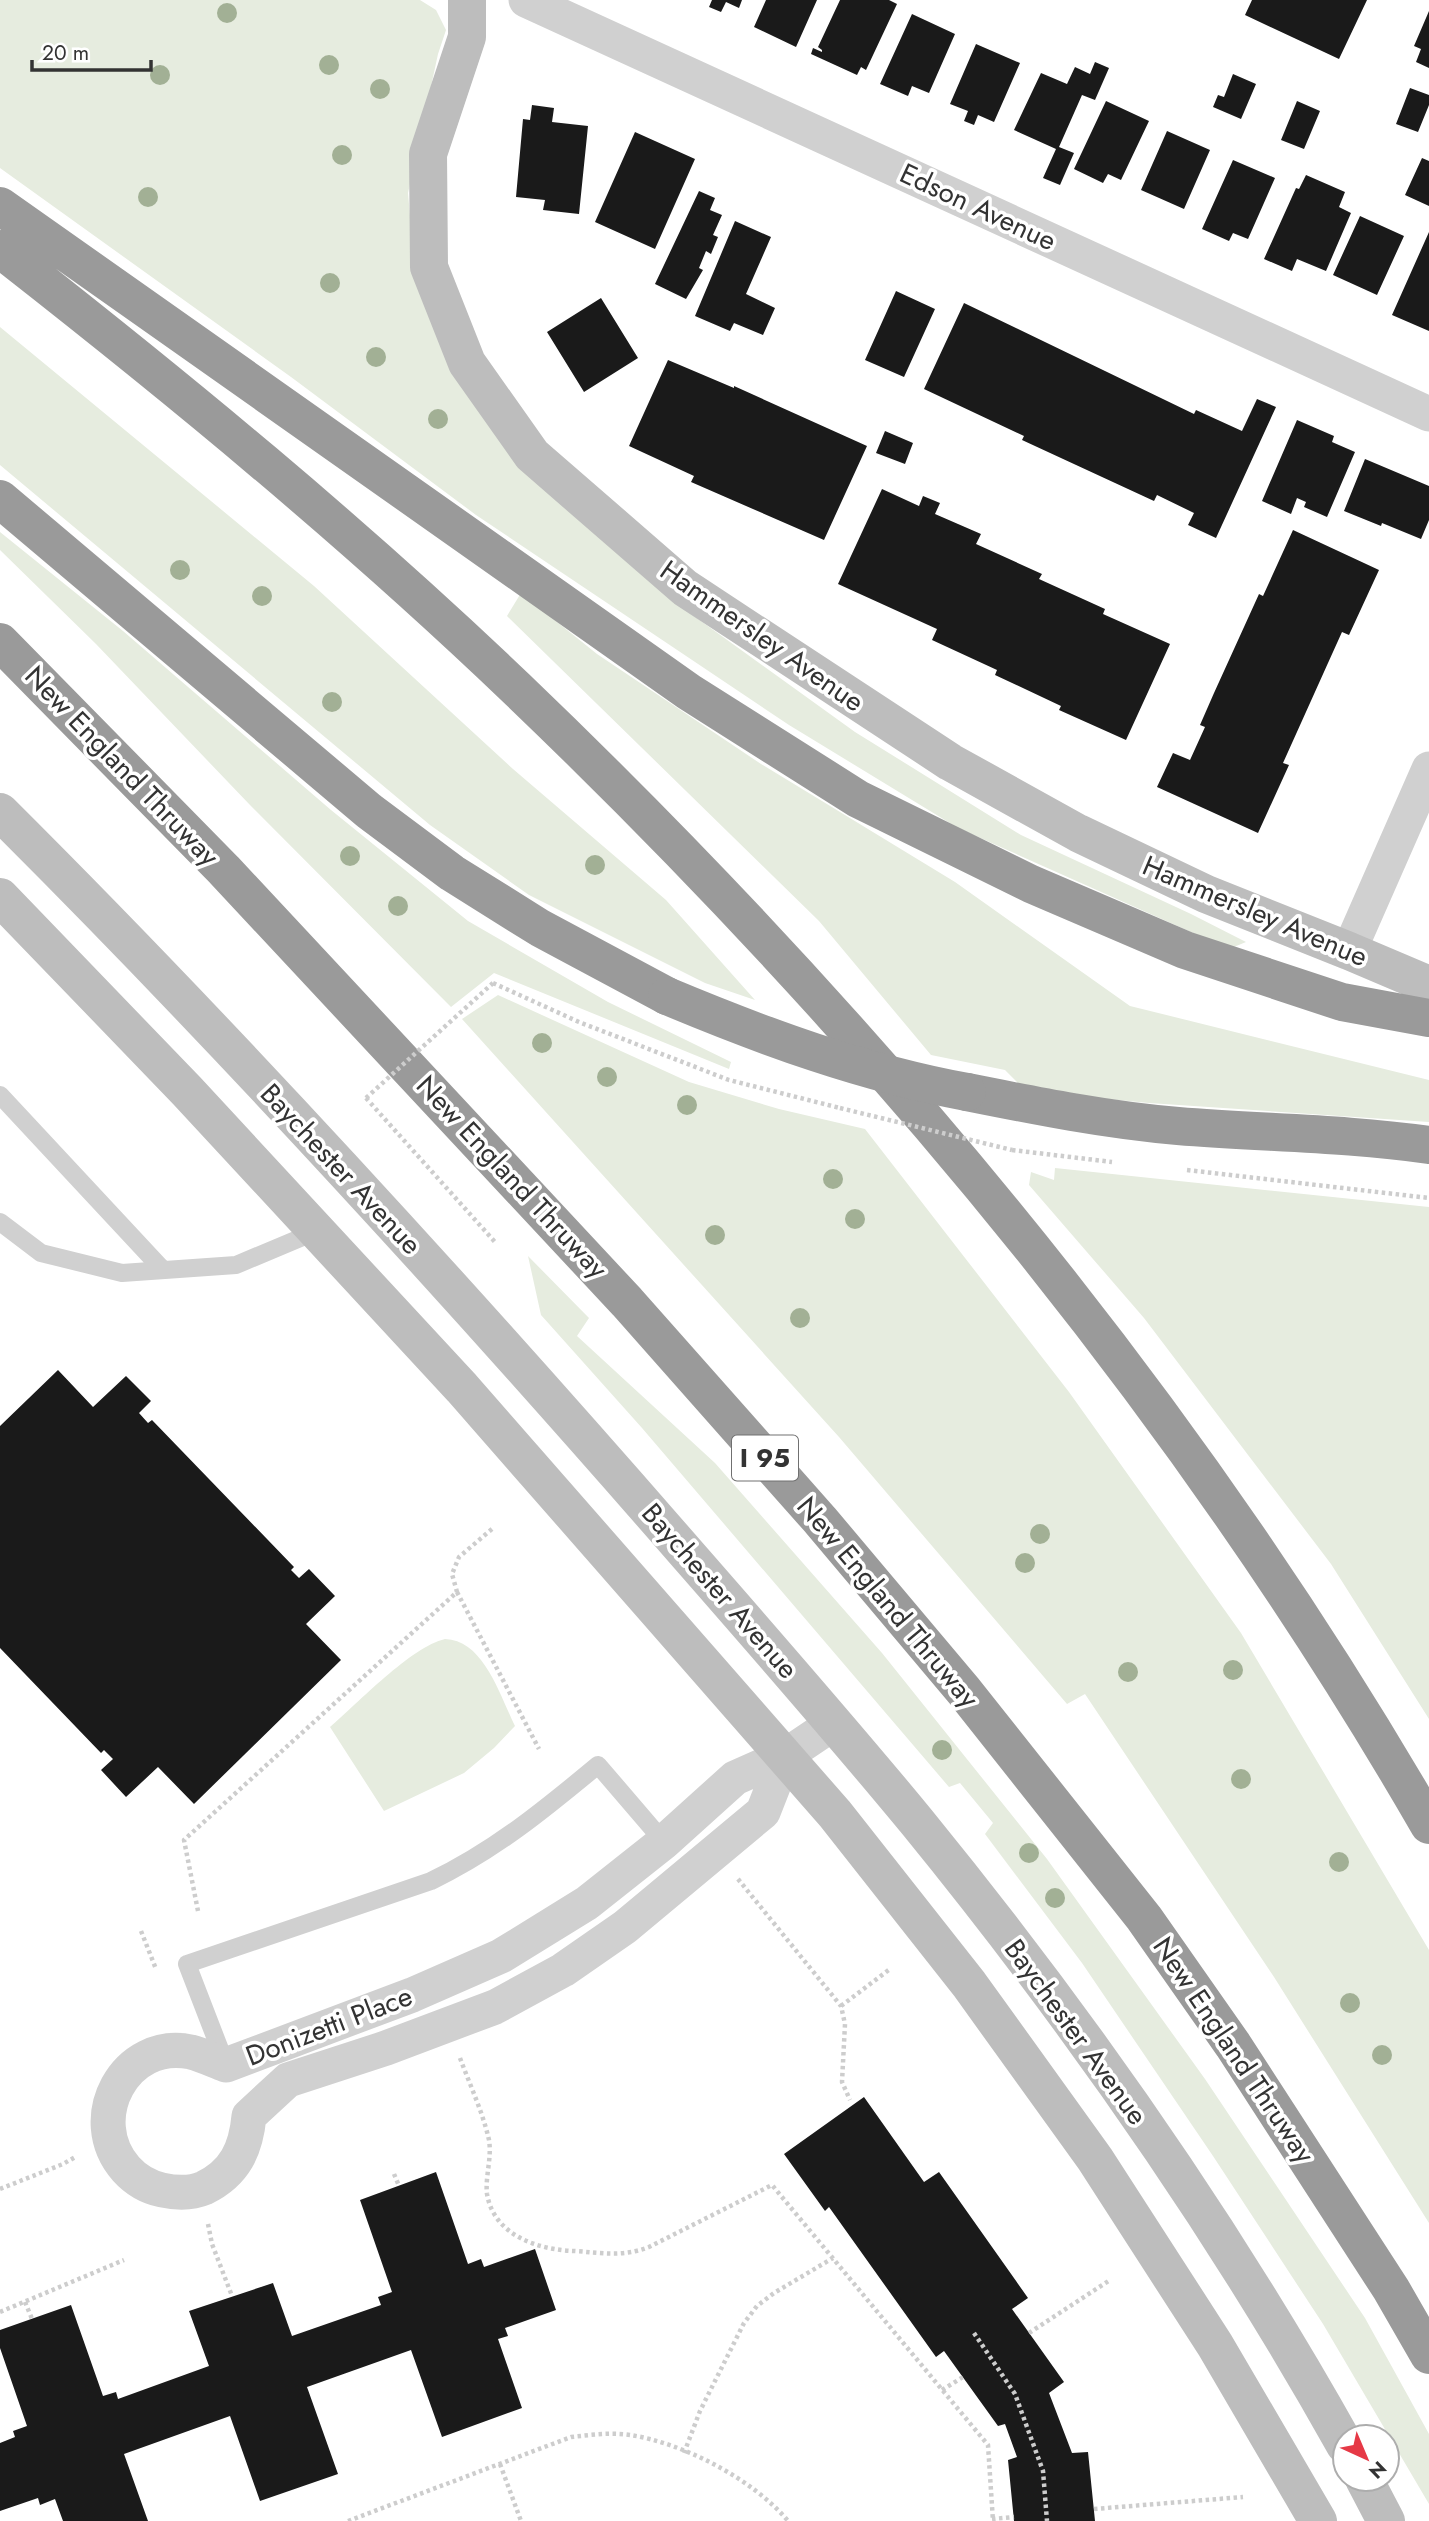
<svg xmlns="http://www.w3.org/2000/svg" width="1429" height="2521" font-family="Jost,sans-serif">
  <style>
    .green { fill: #e6ecdf }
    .building { fill: #1a1a1a }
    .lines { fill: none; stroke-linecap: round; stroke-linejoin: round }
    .path { stroke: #cdcdcd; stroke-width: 4.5; stroke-dasharray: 3.5 3.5; stroke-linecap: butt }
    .service { stroke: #d0d0d0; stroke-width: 18 }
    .minor { stroke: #d0d0d0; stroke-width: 35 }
    .secondary { stroke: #bdbdbd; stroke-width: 38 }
    .motorway { stroke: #9a9a9a; stroke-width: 38 }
    .path-bridge { stroke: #cdcdcd; stroke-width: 4.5; stroke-dasharray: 3.5 3.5; stroke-linecap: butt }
    .motorway-bridge { stroke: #9a9a9a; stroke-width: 38 }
    .tree { fill: #a2b095 }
    .labels { text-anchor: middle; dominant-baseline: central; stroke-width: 7; stroke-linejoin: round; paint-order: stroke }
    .shield { fill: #fff; stroke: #707070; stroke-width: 2 }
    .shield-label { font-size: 26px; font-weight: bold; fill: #333 }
    .street-label { font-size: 28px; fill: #333; stroke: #fff }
  </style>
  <rect width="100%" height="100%" fill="#fff"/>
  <path class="green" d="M0,0h420l16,10 10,20 -8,24 -30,139 7,79 35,88 237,251 168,121 166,103 170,79 55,28 -17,7 -271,-121 -169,-103 -313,-210 -185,-138 -291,-209z
    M0,327l314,259 199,183 153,131 89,100 -50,-17 -176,-88 -99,-70 -430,-360z
    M0,532l123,99 208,179 137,111 140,81 123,60 -2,7 -235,-96 -43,34 -201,-202 -154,-161 -96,-94z
    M521,593l76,61 164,110 194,118 175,124 299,74v42l-280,-19 -123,-12 -21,-21 -74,-15 -112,-134 -312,-305z
    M498,995l191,87 90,27 86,20 204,263 172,241 188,317v273l-155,-246 -189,-283 -18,10 -228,-267 -377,-418z
    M1055,1168l374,39v512l-98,-155 -187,-246 -115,-133 2,-13 23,8z
    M528,1256l61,62 -12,18 138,127 167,190 165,206 158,220 160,239 64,116v70l-106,-180 -110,-168 -131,-193 -97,-129 8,-11 -33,-40 -11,4 -307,-359 -101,-113z
    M445,1639c39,1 55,57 70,87l-21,22 -30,25 -80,38 -54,-84c28,-24 81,-80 115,-88z"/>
  <path class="building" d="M712,0h30l-3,8 -13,-6 -5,10 -12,-5z
    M766,0h51l-21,47 -42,-20z
    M840,0h49l8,4 -31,66 -5,-3 -4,8 -46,-21 2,-6 9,4v-2l-4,-3z
    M1252,0h115l-28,59 -94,-44z
    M1429,11v57l-13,-6 5,-13 -7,-3z
    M912,14l43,20 -26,59 -17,-7 -4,10 -28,-12z
    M976,44l44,19 -26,59 -16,-7 -4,10 -10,-4 4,-10 -18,-7z
    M1095,62l14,6 -14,32 -13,-5 -23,52 15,6 -14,32 -17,-7 13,-29 -42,-19 27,-57 26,11 8,-17 15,7z
    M1233,74l23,10 -15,35 -28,-12 5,-12 6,2z
    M1410,88l19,7v10l-11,27 -22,-8z
    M1106,101l43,20 -28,59 -13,-6 -5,9 -29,-14z
    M1297,101l23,10 -16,38 -23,-9z
    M532,105l22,3 -2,14 36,4 -9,88 -36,-4 2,-10 -29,-3 7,-78 7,1z
    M1167,131l43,19 -26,59 -43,-19z
    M635,132l60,27 -40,90 -60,-27z
    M1422,158l7,3v45l-24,-11z
    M1233,160l42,18 -27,61 -15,-6 -4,8 -27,-12z
    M1306,175l39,17 -6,15 12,6 -25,58 -29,-12 -5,12 -28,-12 32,-71 3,1z
    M699,191l16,7 -5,12 12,5 -9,20 5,2 -7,17 -5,-3 -7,17 4,2 -17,29 -31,-15z
    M1360,216l44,20 -27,59 -44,-20z
    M735,221l36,16 -25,57 29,14 -12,27 -29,-12 -4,8 -35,-15z
    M1429,232v99l-37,-16z
    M896,291l39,18 -31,68 -39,-17z
    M601,298l37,60 -54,34 -37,-60z
    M964,303l230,111 2,-4 46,21 15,-32 19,8 -60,131 -28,-13 6,-12 -37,-18 -3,6 -132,-61 2,-4 -100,-47z
    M668,360l66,28v-2l133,60 -43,94 -133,-58 3,-6 -65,-30z
    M1297,420l37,16 -2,6 23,10 -28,65 -23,-10 2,-5 -9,-4 -6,16 -29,-13z
    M885,431l28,12 -8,21 -29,-11z
    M1365,459l64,27v34l-8,19 -39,-16 -1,3 -37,-15z
    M882,489l37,17 4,-10 17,7 -5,11 46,20 -5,10 66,30 -3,5 66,30 -2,5 67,30 -44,96 -67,-30 2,-4 -66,-31 2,-5 -65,-30 5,-11 -99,-45z
    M1293,530l86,40 -30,65 -7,-3 -14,31 -45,100 6,2 -31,68 -101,-46 16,-34 17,7 15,-33 -5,-2 14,-32 45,-99 4,2z
    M58,1370l35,37 33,-31 25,25 -12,12 9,10 4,-3 142,147 -3,3 8,8 10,-9 26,27 -29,28 35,36 -147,144 -36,-37 -32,30 -25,-27 12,-11 -9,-9 -3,3 -101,-105v-222z
    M864,2097l60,85 15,-10 89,126 -16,11 52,73 -15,11 23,60 16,-1 7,69h-81l-6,-61 9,-3 -12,-33 -7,2 -54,-75 -8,6 -107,-150 -4,4 -41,-57z
    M436,2172l32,92 13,-5 3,8 51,-18 21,61 -51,18 3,8 -10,3 24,69 -80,29 -31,-87 -104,37 31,87 -78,27 -30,-85 -106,38 24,67h-85l-8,-22 -15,6 -2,-7 -38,13v-68l15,-6 -2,-6 14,-5 -27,-78v-18l71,-25 32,91 13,-4 2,7 91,-33 -20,-55 84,-28 19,53 89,-31 -3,-8 14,-5 -32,-92z"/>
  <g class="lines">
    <path class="path" d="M493,983l86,39 150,58 111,28
      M366,1098l129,144
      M1012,1150l100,12
      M1187,1170l242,28
      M457,1592l82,157
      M738,1879l103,127 4,18 -3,58 8,18
      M198,1911l-14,-71 273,-248 -5,-18 7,-17 33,-28
      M141,1931l15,38
      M841,2006l49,-37
      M460,2058c10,27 23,55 29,82 3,18 -4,37 -2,54 7,42 52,56 88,57 28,2 48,6 74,-4l123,-62 216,260 5,76
      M394,2174l5,12
      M0,2189l63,-25 14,-8
      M208,2224l4,20 20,52
      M25,2302l7,17
      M0,2312l124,-52
      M974,2333l41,61 28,77 4,50
      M1029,2333l81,-53
      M942,2390l21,-13
      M684,2453l16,-42 44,-88 13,-17 17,-13 59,-35
      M500,2464l21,57
      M1094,2509l149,-12
      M992,2519l22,-2
      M348,2521l223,-84c19,-2 39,-5 59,-2 53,8 123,44 158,86"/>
    <path class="service" d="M0,1095l163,175
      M0,1222l41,31 81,20 114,-8 81,-34
      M226,2065l-39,-101 244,-83c63,-30 114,-72 167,-116l66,77"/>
    <path class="minor" d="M526,0l903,414
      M1349,951l80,-182
      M785,1756l-22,56 -138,115 -62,43 -68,37 -109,41 -98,32 -39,36c-3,33 -14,57 -45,72 -14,6 -28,5 -42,2 -14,-3 -27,-11 -36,-21 -44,-50 -1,-131 65,-117 12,3 24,9 35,13l186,-70 89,-39 86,-53 77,-61 71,-64 50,-22 49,-33"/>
    <path class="secondary" d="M467,0v37l-39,117 1,113 38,96 65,92 153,133 265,174 128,71 128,61 143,57 80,34
      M0,812c239,238 466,488 688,743 77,88 154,176 229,267 159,195 305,403 428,623
      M0,897l187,194 275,297 373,426 134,170 126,175 120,186 103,176
      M1364,2479l22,42"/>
    <path class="motorway" d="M0,206l689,486 169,107 173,85 154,66 157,52 87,16
      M0,249c178,139 353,283 516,439 352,337 669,714 913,1137
      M0,499l369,312 83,62 88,55 127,68
      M0,642l224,228 403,432 193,218 144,171 180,227 89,127 158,244 38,66
      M967,1092c70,14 140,28 211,34 84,7 168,7 251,19"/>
    <path class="path-bridge" d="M366,1098l127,-115
      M840,1108l172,42"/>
    <path class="motorway-bridge" d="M667,996c98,41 196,77 300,96"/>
  </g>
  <g class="tree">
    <circle cx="227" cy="13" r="10"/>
    <circle cx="329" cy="65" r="10"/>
    <circle cx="160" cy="75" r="10"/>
    <circle cx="380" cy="89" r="10"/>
    <circle cx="342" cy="155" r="10"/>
    <circle cx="148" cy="197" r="10"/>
    <circle cx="330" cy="283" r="10"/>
    <circle cx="376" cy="357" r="10"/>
    <circle cx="438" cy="419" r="10"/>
    <circle cx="180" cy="570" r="10"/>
    <circle cx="262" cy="596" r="10"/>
    <circle cx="332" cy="702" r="10"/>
    <circle cx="350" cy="856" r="10"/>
    <circle cx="595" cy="865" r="10"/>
    <circle cx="398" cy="906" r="10"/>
    <circle cx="542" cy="1043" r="10"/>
    <circle cx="607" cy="1077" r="10"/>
    <circle cx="687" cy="1105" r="10"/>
    <circle cx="833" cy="1179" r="10"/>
    <circle cx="855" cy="1219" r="10"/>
    <circle cx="715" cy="1235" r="10"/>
    <circle cx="800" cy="1318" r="10"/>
    <circle cx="1040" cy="1534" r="10"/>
    <circle cx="1025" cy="1563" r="10"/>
    <circle cx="1233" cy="1670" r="10"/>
    <circle cx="1128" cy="1672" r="10"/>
    <circle cx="942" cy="1750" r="10"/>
    <circle cx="1241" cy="1779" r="10"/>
    <circle cx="1029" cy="1853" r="10"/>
    <circle cx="1339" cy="1862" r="10"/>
    <circle cx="1055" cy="1898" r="10"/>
    <circle cx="1350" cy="2003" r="10"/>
    <circle cx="1382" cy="2055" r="10"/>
  </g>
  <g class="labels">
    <rect class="shield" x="732" y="1435.5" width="66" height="45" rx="5"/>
    <g class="shield-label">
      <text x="765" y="1458">I 95</text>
    </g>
    <g class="street-label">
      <text transform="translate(978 207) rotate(25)">Edson Avenue</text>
      <text transform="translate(762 636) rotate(35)">Hammersley Avenue</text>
      <text transform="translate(122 766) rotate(46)">New England Thruway</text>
      <text transform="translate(1255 911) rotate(23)">Hammersley Avenue</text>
      <text transform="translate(341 1169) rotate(47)">Baychester Avenue</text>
      <text transform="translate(512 1177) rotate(47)">New England Thruway</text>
      <text transform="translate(720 1591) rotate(49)">Baychester Avenue</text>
      <text transform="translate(888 1602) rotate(50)">New England Thruway</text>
      <text transform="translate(329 2026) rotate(-21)">Donizetti Place</text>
      <text transform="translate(1076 2032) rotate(54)">Baychester Avenue</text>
      <text transform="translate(1234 2050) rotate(56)">New England Thruway</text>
    </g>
  </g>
  <g transform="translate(1366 2458) rotate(136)"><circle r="33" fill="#ffffff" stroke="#adadad" stroke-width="2"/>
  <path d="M0-5L12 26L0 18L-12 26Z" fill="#e63946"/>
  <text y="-10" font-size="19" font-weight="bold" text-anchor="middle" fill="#333333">N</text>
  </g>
  <path d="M32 60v10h119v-10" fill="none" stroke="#333333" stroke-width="3.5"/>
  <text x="42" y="60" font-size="21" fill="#333333" stroke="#ffffff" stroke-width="5" paint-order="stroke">20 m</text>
</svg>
